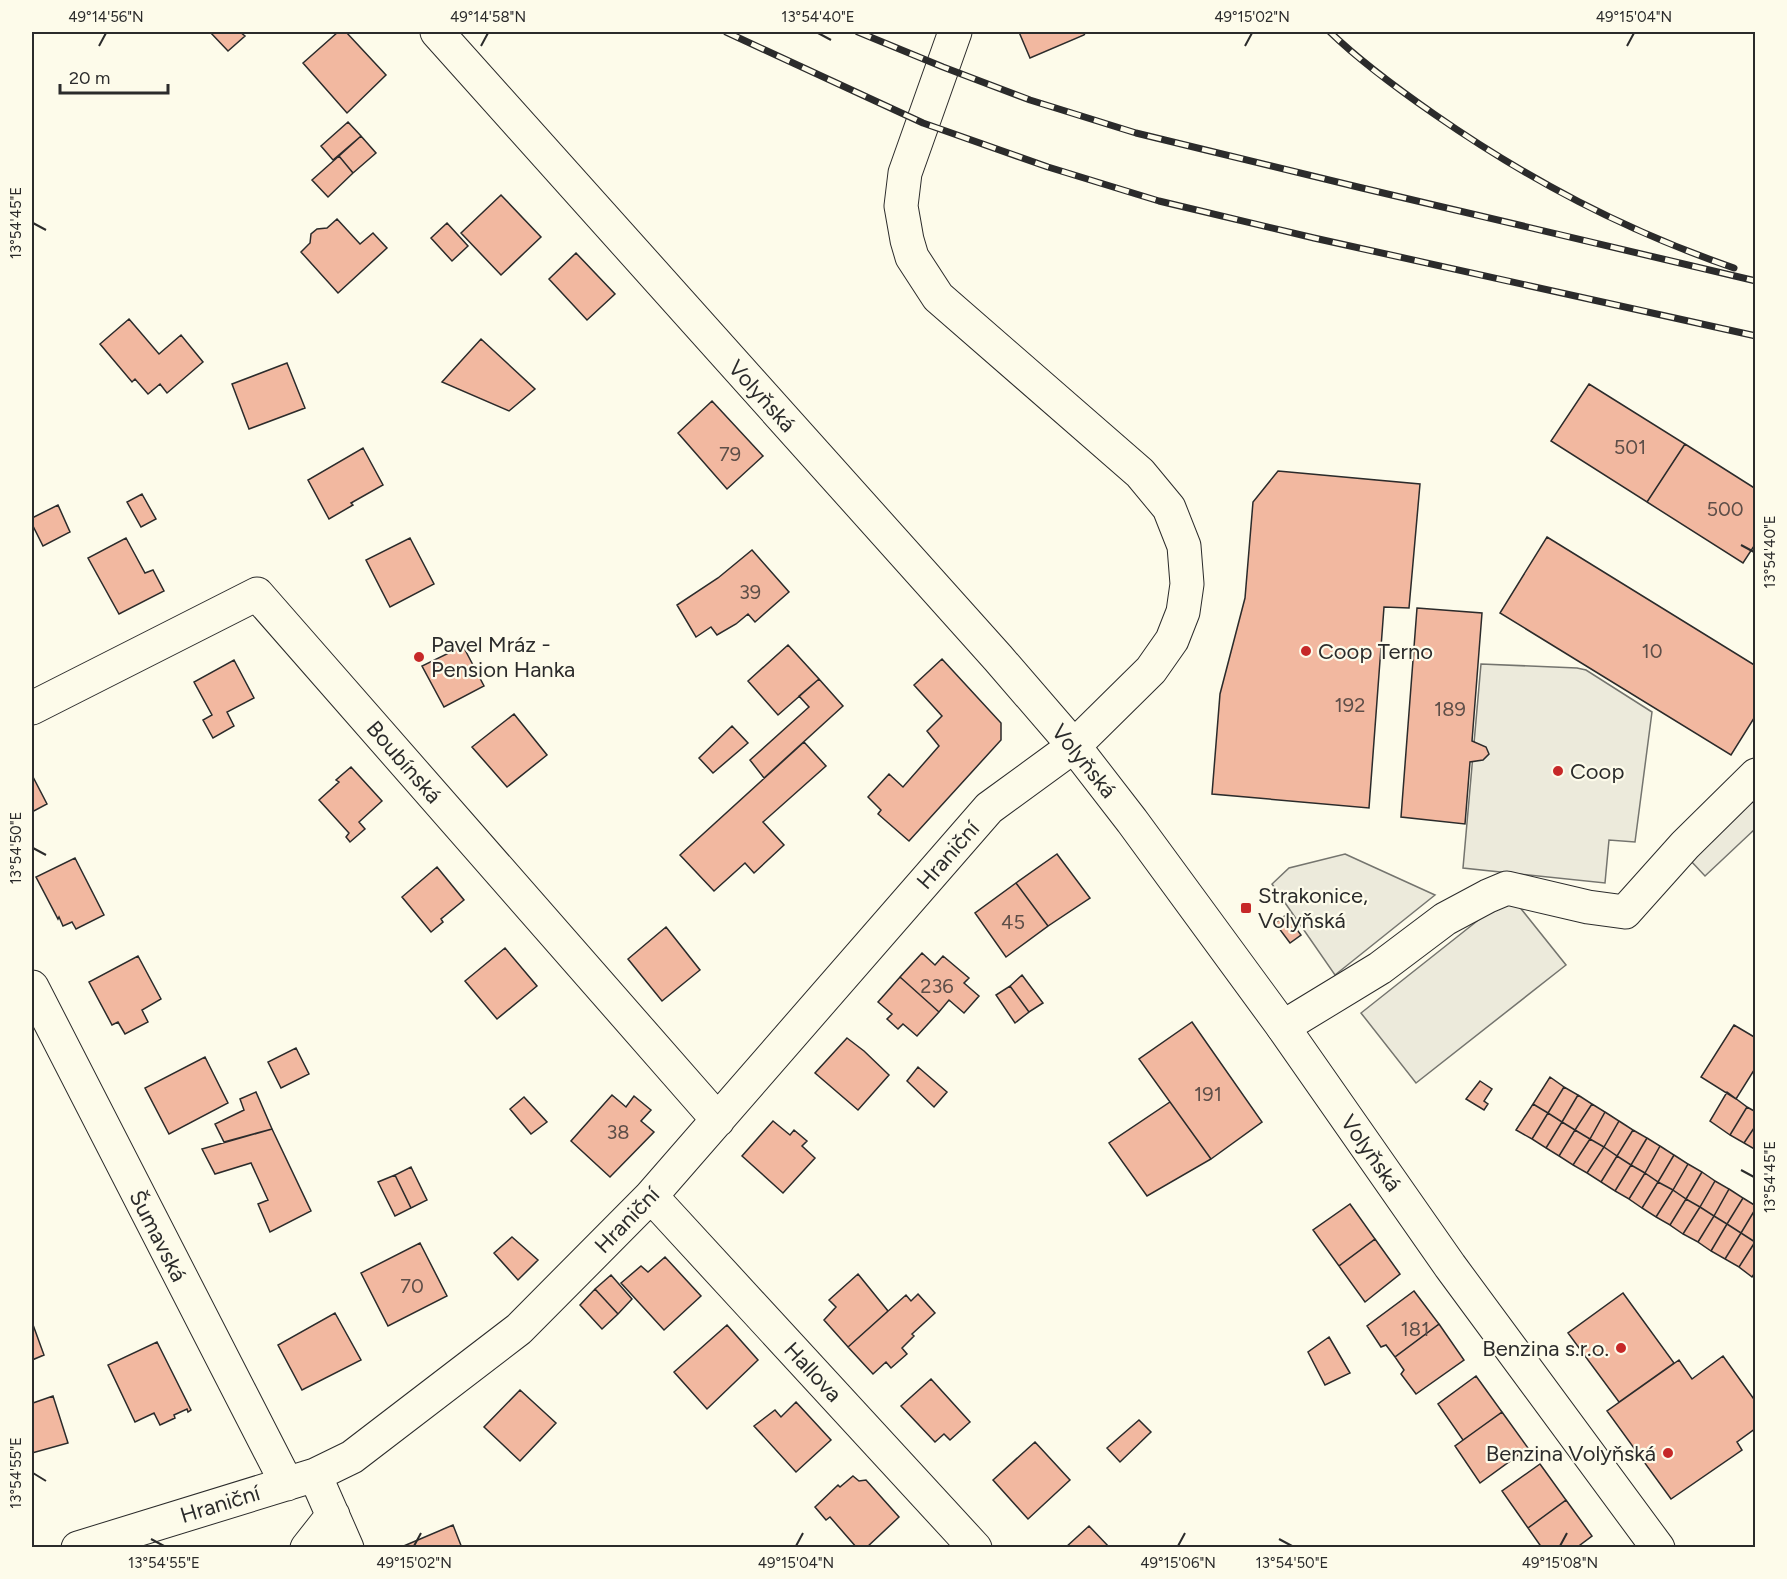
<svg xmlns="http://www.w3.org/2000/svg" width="1787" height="1579" font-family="Figtree,sans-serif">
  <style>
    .parking { fill: #eceadb; stroke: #74746e; stroke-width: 1.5 }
    .building { fill: #f2b8a0; stroke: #2b2b2b; stroke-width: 1.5 }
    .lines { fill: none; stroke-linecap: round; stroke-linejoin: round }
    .minor-casing { stroke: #2b2b2b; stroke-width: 35 }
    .primary-casing { stroke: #2b2b2b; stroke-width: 35 }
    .minor { stroke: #fdfbea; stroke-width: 33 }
    .primary { stroke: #fdfbea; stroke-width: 33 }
    .rail-casing { stroke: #2b2b2b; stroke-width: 7 }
    .rail { stroke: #fdfbea; stroke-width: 4.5; stroke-dasharray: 14; stroke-linecap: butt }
    .ticks { fill: none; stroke: #2b2b2b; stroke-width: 2 }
    .poi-dot { fill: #c62828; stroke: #fdfbea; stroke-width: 2 }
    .labels { text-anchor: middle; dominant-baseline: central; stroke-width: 4.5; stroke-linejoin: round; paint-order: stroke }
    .number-label { font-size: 20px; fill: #5d4e48 }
    .street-label { font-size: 22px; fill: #2b2b2b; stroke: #fdfbea }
    .poi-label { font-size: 22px; fill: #2b2b2b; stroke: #fdfbea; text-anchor: start }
    .neatline { fill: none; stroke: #2b2b2b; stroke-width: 2 }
    .ticks-label { font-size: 15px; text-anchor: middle; fill: #2b2b2b }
  </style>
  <rect width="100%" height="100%" fill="#fdfbea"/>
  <path class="parking" d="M1481,664l96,4 9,2 66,42 -17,130 -26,-2 -4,43 -142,-15z
    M1755,797v32l-50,47 -15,-16z
    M1345,854l90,41 -100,80 -63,-91 17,-16z
    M1510,895l56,70 -150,118 -55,-70z"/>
  <path class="building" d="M210,32h30l5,4 -17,15z
    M338,32h8l40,43 -39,38 -44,-50z
    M1019,32h67l-2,3 -54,23z
    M348,122l13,14 -28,24 -12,-14z
    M361,136l15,17 -23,20 -14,-17z
    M339,156l14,17 -25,24 -16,-17z
    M501,195l40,42 -40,38 -40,-42z
    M337,219l23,25 13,-11 14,15 -49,45 -37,-41 9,-9 1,-9 6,-5 10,-1z
    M447,223l21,23 -16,15 -21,-23z
    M576,253l39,41 -28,26 -38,-41z
    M129,319l30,35 22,-19 22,27 -36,31 -7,-9 -12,10 -13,-15 -3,3 -32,-38z
    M481,339l54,50 -26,22 -67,-29z
    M287,363l18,45 -56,21 -17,-45z
    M1589,384l96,60 -38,58 -96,-61z
    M712,401l51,55 -36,33 -49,-56z
    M1685,444l71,45v54l-13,20 -96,-61z
    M363,448l20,37 -32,18 2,2 -24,14 -21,-39z
    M1278,471l142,13 -11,124 -25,-1 -15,201 -157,-14 8,-100 25,-96 8,-96z
    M142,494l14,25 -15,8 -14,-25z
    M58,505l12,27 -27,14 -11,-22v-6z
    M1547,537l209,129v49l-25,40 -231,-142z
    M126,538l19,35 8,-3 11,21 -45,23 -31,-56z
    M410,538l24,46 -44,23 -24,-47z
    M752,550l37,42 -34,30 -7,-8 -12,10 -19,11 -6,-8 -15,10 -19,-32 41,-27z
    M1417,608l65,5 -10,128 14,6 3,7 -6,6 -13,2 -5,62 -64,-7z
    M788,645l31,34 -41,36 -30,-34z
    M463,646l21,40 -40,21 -22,-41z
    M942,659l59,64v17l-92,101 -31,-27 3,-4 -13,-13 21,-23 14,13 36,-41 -12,-15 15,-15 -28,-31z
    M234,660l20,38 -27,14 7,14 -21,12 -10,-18 9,-5 -18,-33z
    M819,679l24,27 -79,72 -14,-18 59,-53 -10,-11z
    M514,714l33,41 -40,32 -35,-40z
    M732,726l16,17 -35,30 -14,-15z
    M804,742l22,24 -63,56 21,23 -30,28 -9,-10 -31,28 -34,-36z
    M351,767l31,34 -23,21 6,7 -15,13 -4,-5 3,-4 -30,-33 20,-18 -3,-2z
    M32,775l15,29 -15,8z
    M1057,854l33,44 -42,28 -32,-43z
    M75,858l29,57 -28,14 -4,-7 -9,4 -4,-9 -1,2 -22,-42z
    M437,867l27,33 -23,19 2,3 -12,10 -29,-35z
    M1016,883l32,43 -42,31 -31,-44z
    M1286,915l15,20 -11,8 -15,-20z
    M666,927l34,43 -38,31 -34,-42z
    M505,948l32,38 -40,33 -32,-38z
    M922,953l13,12 8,-9 26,22 -5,5 15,13 -15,17 -15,-13 -10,12 -39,-35z
    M138,956l23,43 -19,11 6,12 -23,12 -7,-12 -6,3 -23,-43z
    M1022,975l21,28 -14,9 -19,-26z
    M900,977l39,35 -22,24 -14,-12 -5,5 -11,-10 5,-5 -14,-12z
    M1010,986l19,26 -14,11 -19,-28z
    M1192,1022l70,100 -51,37 -72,-100z
    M1734,1025l22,13v29l-20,32 -35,-22z
    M847,1038l17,13 25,24 -31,35 -43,-37z
    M296,1048l13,26 -28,14 -13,-26z
    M205,1057l23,46 -59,31 -24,-46z
    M918,1067l29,25 -13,15 -27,-26z
    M1550,1077l14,10 -16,26 -15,-9z
    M1480,1081l12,8 -8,12 4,3 -4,6 -18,-11z
    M1564,1087l14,8 -16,27 -14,-9z
    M256,1092l16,37 -48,13 -9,-18 29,-14 -4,-11z
    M1727,1092l20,15 -17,28 -20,-14z
    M612,1095l14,12 8,-11 17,14 -10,11 13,11 -44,45 -39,-36z
    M1578,1095l14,9 -17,26 -13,-8z
    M524,1097l23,25 -16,12 -21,-25z
    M1170,1102l41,57 -64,37 -38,-53z
    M1533,1104l15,9 -16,26 -16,-9z
    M1592,1104l13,8 -15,27 -15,-9z
    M1747,1107l9,5v13l-12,18 -14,-8z
    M1605,1112l14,9 -15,26 -14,-8z
    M1548,1113l14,9 -16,26 -14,-9z
    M773,1121l17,14 4,-5 13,11 -5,5 13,12 -32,35 -41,-37z
    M1619,1121l14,9 -16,26 -13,-9z
    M1562,1122l13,8 -16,26 -13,-8z
    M1756,1125v25l-12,-7z
    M272,1129l39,82 -41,21 -12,-28 10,-4 -17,-37 -36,11 -13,-25z
    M1575,1130l15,9 -17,26 -14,-9z
    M1633,1130l14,8 -16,27 -14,-9z
    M1647,1138l13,8 -15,27 -14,-8z
    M1590,1139l14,8 -17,26 -14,-8z
    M1660,1146l14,9 -16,27 -13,-9z
    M1604,1147l13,9 -16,26 -14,-9z
    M1674,1155l14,9 -15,26 -15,-8z
    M1617,1156l14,9 -16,26 -14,-9z
    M1688,1164l14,8 -16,27 -13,-9z
    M1631,1165l14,8 -16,26 -14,-8z
    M411,1167l16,33 -16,8 -16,-33z
    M1702,1172l13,9 -15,26 -14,-8z
    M1645,1173l13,9 -16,26 -13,-9z
    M395,1175l16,33 -16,8 -17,-34z
    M1715,1181l14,8 -15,27 -14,-9z
    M1658,1182l15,8 -17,27 -14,-9z
    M1729,1189l14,9 -16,26 -13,-8z
    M1673,1190l13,9 -16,26 -14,-8z
    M1743,1198l13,8v2l-15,25 -14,-9z
    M1686,1199l14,8 -17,27 -13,-9z
    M1350,1204l25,35 -36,27 -26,-36z
    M1700,1207l14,9 -16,26 -15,-8z
    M1756,1208v33l-1,1 -14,-9z
    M1714,1216l13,8 -16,27 -13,-9z
    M1727,1224l14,9 -16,26 -14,-8z
    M1741,1233l14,9 -16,25 -14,-8z
    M512,1237l26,23 -20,20 -24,-27z
    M1375,1239l25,35 -35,28 -26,-36z
    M1755,1242l1,29 -4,6 -13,-10z
    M420,1243l27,53 -59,30 -27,-53z
    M665,1257l36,39 -37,34 -43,-47 20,-17 7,6z
    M858,1274l30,37 -40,36 -24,-27 12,-13 -7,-7z
    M611,1275l21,24 -14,15 -23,-25z
    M595,1289l23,25 -16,15 -22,-24z
    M1414,1291l25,33 -44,33 -9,-12 -5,2 -14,-21z
    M1623,1293l51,70 -55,39 -51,-69z
    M918,1294l17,19 -23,21 2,2 -12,12 5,6 -16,14 -5,-6 -13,12 -25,-27 58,-52 5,6z
    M335,1313l26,47 -59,30 -24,-45z
    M32,1322l12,33 -12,5z
    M1439,1324l25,36 -48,34 -15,-20 3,-4 -9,-13z
    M727,1325l31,35 -51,49 -33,-37z
    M1329,1337l21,36 -25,12 -17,-33z
    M157,1342l34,68 -3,2 -1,-3 -13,6 1,3 -15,7 -6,-12 -19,9 -27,-57z
    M1723,1356l33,46v26l-19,14 5,8 -71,49 -64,-88 72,-51 13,19z
    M1476,1376l26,36 -39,28 -25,-36z
    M931,1379l39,43 -20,18 -6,-6 -9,8 -34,-36z
    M520,1390l36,33 -36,38 -36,-34z
    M53,1396l15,47 -36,10v-53l1,3z
    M796,1402l35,38 -35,32 -42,-46 21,-16 6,7z
    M1502,1412l26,36 -48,35 -25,-37z
    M1139,1420l12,12 -31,30 -13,-14z
    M1035,1442l35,38 -42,39 -35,-39z
    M1540,1464l26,36 -38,28 -26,-37z
    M853,1476l6,5 7,-1 33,37 -33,31h-9l-27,-31 -4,3 -11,-13 23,-22 2,2z
    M1566,1500l26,36 -16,12h-34l-14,-20z
    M453,1525l9,23h-63z
    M1089,1526l21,22h-45z"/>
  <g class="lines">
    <defs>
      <path id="minor" d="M32,708l225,-114 461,526
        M32,987l255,497
        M1283,1027l97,-59 65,-49 43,-23 19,-8 81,19 37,5 60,-67 71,-70
        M651,1196l324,352
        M315,1475l32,73
        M78,1548l237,-73 37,-18 167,-128 132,-133 338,-388 85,-62 77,-76 21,-30 11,-28 4,-28 -3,-38 -15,-38 -29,-35 -202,-176 -26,-40 -5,-17 -6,-34 4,-33 50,-141
        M307,1548l26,-33"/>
      <path id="primary" d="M437,32l561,626 76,88 58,75 151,206 167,239 208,282"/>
    </defs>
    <use href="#minor" class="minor-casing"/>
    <use href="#primary" class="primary-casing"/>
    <use href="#minor" class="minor"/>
    <use href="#primary" class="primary"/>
    <defs>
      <path id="rail" d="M726,32l197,91 125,44 111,34 155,37 442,98
        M858,32l85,35 87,33 106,33 226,55 394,93
        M1330,32c31,30 68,57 104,82 95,66 190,116 300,154"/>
    </defs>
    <use href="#rail" class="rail-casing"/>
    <use href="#rail" class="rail"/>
  </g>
  <path class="ticks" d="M818,33l13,7M99,46l7,-13M481,46l7,-13M1245,46l7,-13M1627,46l7,-13M33,223l13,7M1741,545l13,7M33,848l13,7M1741,1170l13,7M33,1473l13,8M151,1539l13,7M1279,1539l13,7M414,1546l7,-13M796,1546l7,-13M1178,1546l7,-13M1560,1546l7,-13"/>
  <g class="poi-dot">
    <circle cx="1306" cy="651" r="6"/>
    <circle cx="419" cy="657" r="6"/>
    <circle cx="1558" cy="771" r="6"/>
    <rect x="1240" y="902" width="12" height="12" rx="3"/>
    <circle cx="1621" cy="1348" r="6"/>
    <circle cx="1668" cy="1453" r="6"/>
  </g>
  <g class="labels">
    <g class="number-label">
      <text x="1630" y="447">501</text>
      <text x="730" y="454">79</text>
      <text x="1725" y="509">500</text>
      <text x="750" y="592">39</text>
      <text x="1652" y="651">10</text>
      <text x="1350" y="705">192</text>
      <text x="1450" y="709">189</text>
      <text x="1013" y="922">45</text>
      <text x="937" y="986">236</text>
      <text x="1208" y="1094">191</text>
      <text x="618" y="1132">38</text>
      <text x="412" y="1286">70</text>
      <text x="1415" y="1329">181</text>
    </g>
    <g class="street-label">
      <text transform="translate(762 396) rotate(48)">Volyňská</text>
      <text transform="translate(1084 761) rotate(51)">Volyňská</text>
      <text transform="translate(404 762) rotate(49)">Boubínská</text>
      <text transform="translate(948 855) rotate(-49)">Hraniční</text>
      <text transform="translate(1371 1153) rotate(55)">Volyňská</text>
      <text transform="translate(627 1220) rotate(-46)">Hraniční</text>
      <text transform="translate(158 1236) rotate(63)">Šumavská</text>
      <text transform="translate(813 1372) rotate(47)">Hallova</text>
      <text transform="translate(220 1504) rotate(-17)">Hraniční</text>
    </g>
    <g class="poi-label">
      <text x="431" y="644">Pavel Mráz -<tspan x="431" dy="25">Pension Hanka</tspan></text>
      <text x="1318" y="651">Coop Terno</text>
      <text x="1570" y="771">Coop</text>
      <text x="1258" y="895">Strakonice,<tspan x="1258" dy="25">Volyňská</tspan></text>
      <text x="1609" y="1348" text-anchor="end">Benzina s.r.o.</text>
      <text x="1656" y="1453" text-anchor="end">Benzina Volyňská</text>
    </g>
  </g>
  <rect width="1787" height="1579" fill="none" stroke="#fdfbea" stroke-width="66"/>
  <path d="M60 84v9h108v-9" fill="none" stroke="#2b2b2b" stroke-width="3"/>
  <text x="69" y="84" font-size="18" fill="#2b2b2b" stroke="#fdfbea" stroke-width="4.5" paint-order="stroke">20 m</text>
  <rect x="33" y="33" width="1721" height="1513" class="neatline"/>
  <g class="ticks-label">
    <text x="106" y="22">49°14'56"N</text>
    <text x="488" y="22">49°14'58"N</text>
    <text x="818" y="22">13°54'40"E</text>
    <text x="1252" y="22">49°15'02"N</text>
    <text x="1634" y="22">49°15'04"N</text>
    <text transform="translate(16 223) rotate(-90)" y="5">13°54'45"E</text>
    <text transform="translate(1770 552) rotate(-90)" y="5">13°54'40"E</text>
    <text transform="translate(16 848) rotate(-90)" y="5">13°54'50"E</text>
    <text transform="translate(1770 1177) rotate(-90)" y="5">13°54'45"E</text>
    <text transform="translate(16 1473) rotate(-90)" y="5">13°54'55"E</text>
    <text x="164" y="1568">13°54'55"E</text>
    <text x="414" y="1568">49°15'02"N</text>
    <text x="796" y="1568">49°15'04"N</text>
    <text x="1178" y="1568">49°15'06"N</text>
    <text x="1292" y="1568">13°54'50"E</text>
    <text x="1560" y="1568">49°15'08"N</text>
  </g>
</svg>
